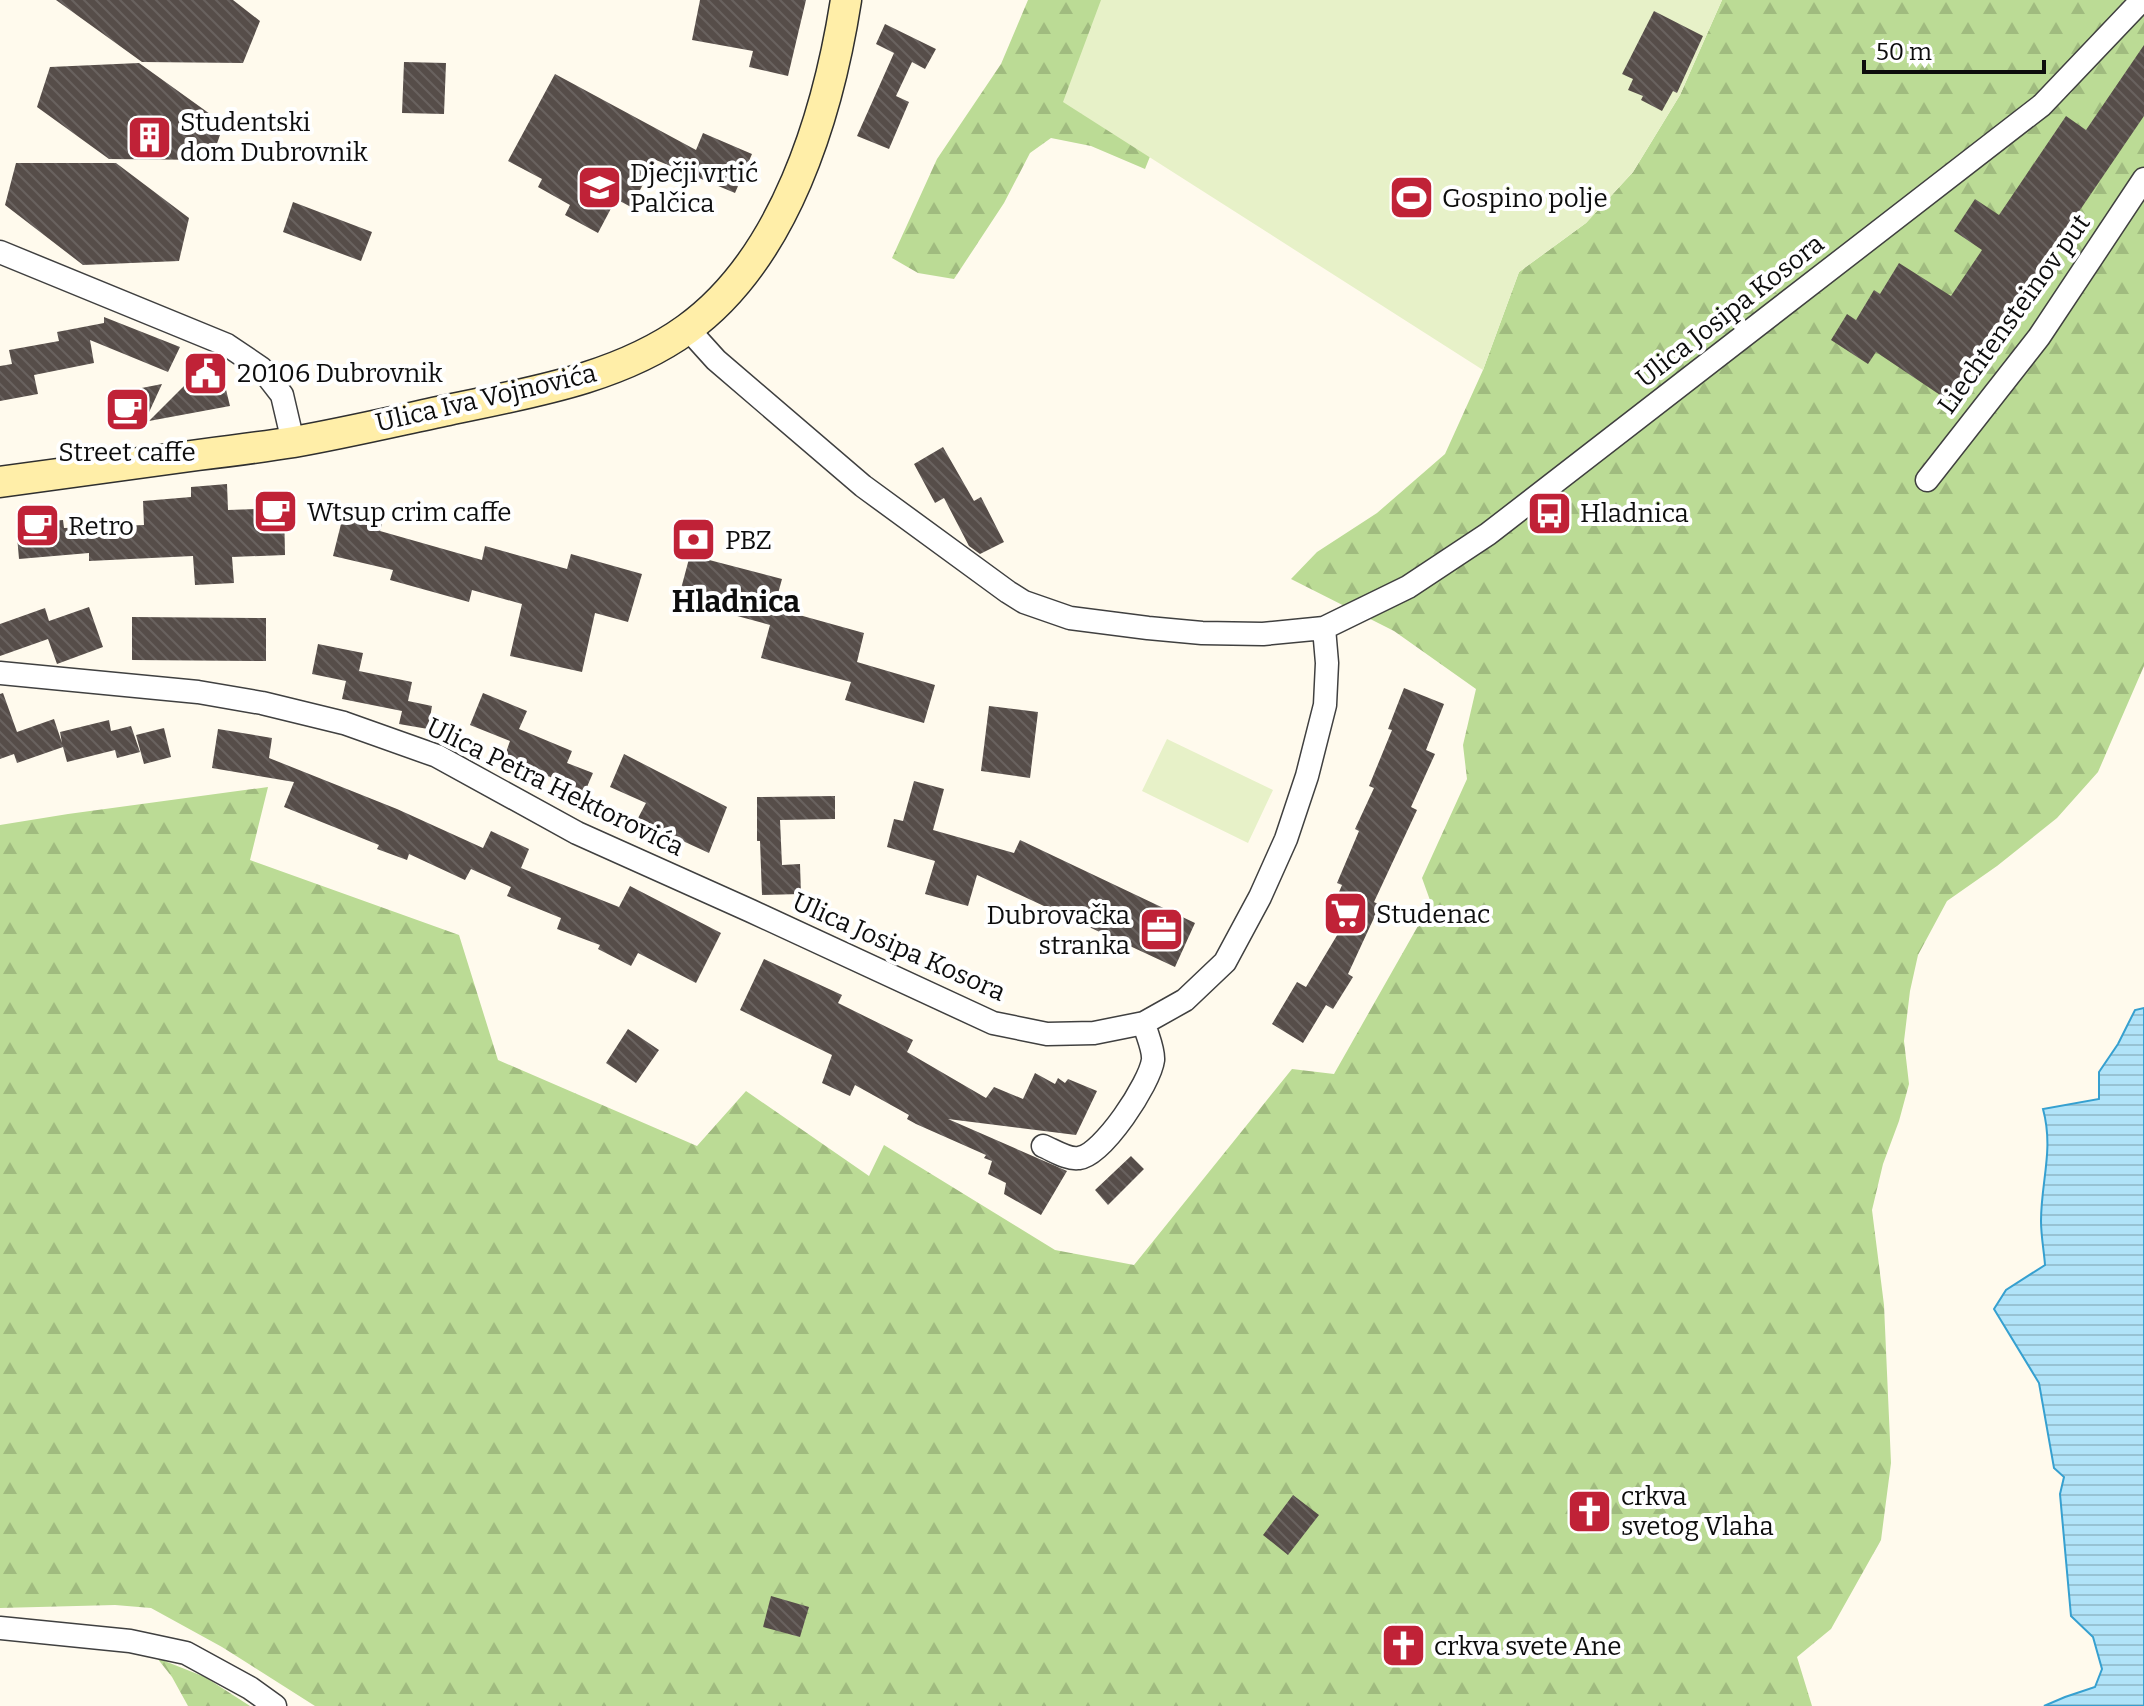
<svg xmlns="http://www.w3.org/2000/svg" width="2144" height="1706" font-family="Bitter,serif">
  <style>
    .forest { fill: url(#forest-firs) }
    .pitch { fill: #e7f1c8 }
    .water { fill: url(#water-rules); stroke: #36a0d0; stroke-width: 2 }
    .building { fill: url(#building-back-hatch) }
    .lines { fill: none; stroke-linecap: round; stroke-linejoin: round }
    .street-casing { stroke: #404040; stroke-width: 25 }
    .secondary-casing { stroke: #2f2f2f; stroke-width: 33 }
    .street { stroke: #fff; stroke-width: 22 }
    .secondary { stroke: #ffeea8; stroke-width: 30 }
    .labels { text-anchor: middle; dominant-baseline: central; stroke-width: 8; stroke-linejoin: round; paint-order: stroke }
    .poi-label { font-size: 26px; fill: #0d0d0d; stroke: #fff; text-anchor: start }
    .street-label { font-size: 26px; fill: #0d0d0d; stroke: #fff }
    .quarter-label { font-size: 30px; font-weight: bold; fill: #0d0d0d; stroke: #fff }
  </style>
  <defs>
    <pattern id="forest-firs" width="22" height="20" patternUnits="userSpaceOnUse" patternTransform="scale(2)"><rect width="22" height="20" fill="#bbdb95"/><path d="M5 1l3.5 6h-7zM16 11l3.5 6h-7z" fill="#a0bb7f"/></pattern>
    <pattern id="water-rules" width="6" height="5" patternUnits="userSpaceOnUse" patternTransform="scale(2)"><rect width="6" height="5" fill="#b1e3f8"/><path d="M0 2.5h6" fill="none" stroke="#97c2d3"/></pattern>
    <pattern id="building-back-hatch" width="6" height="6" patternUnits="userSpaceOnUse" patternTransform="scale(2)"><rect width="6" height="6" fill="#564d49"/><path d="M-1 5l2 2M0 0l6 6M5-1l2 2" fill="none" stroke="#69625f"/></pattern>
  </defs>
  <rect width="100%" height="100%" fill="#fffaed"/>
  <path class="forest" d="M1028,0h108l17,149 -8,20 -54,-23 -40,-8 -21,15 -26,50 -50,76 -36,-6 -26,-15 45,-99 64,-95z
    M1722,0h422v666l-46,106 -41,46 -60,48 -50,35 -29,54 -8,36 -6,50 5,43 -10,37 -16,43 -11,46 12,95 7,158 -10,77 -50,89 -34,28 15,49h-1497l-93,-59 -71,-39 -36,-3 -115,3v-783l68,-11 200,-27 -18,73 209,75 39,125 199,86 49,-55 123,85 15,-31 171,105 79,15 158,-196 42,5 97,-171 -9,-25 45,-99 -4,-34 13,-56 -82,-58 -103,-52 26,-27 60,-39 68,-59 38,-84 36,-98 67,-49 47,-51 47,-77z
    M157,1658l48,19 45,29h-62l-16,-29z"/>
  <path class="pitch" d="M1101,0h621l-42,95 -47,77 -47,51 -67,49 -36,98 -420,-268z
    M1167,739l106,51 -25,53 -106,-52z"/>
  <path class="water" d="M2144,1008v698h-100l21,-9 30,-10 7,-18 -9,-32 -22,-21 -11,-122 4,-17 -10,-9 -15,-85 -45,-74 12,-19 39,-25c-1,-14 -4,-29 -4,-44 0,-40 13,-71 2,-112l56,-10v-27l19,-28 17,-34z"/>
  <path class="building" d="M56,0h177l27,21 -17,42 -101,-1z
    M700,0h106l-18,76 -39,-9 4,-16 -61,-11z
    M1654,11l49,25 -26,57 -4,-2 -11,20 -21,-11 2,-4 -15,-6 5,-11 -11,-5z
    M885,24l51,25 -11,20 -13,-7 -16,34 13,6 -20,47 -32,-13 37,-83 -18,-9z
    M2144,45v71l-130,191 2,1 -64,95 -76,-51 -8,12 -37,-24 16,-26 9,6 18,-30 6,4 19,-31 52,33 31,-46 -28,-19 21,-32 24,16 67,-99 20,14z
    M404,62l42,1 -2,51 -42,-1z
    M139,63l85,61 -13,36 -102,-1 -72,-52 13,-40z
    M555,74l141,76 7,-17 49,21 -17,39 -79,-33 -25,47 -15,-8 -18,34 -33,-18 5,-10 -32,-18 4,-8 -34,-18z
    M16,163h100l73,55 -10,43 -96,4 -78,-60z
    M293,202l79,30 -11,29 -78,-29z
    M104,317l76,30 -12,25 -78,-32 4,23 -60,12 4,19 -38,7v-35l12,-2 -3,-14 50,-9 -2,-9 47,-9z
    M210,360l10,5 10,41 -81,15z
    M162,384l-17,37 -33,7 -6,-33z
    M943,447l31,54 7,-4 23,45 -24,12 -11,-8 -25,-48 -9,5 -21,-39z
    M227,484l1,26 56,-2 1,47 -53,2 2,26 -39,2 -2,-29 -104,5v-8l-70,6 -3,-35 47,-4 1,8 80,-3 -1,-24 48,-4v-10z
    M345,508l39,9 -4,14 102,29 3,-14 82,23 4,-15 71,20 -14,48 -33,-9 -13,59 -72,-16 12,-52 -50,-14 -3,12 -79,-22 3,-10 -60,-14z
    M690,555l92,24 -8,29 90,25 -7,29 78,23 -11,38 -79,-23 6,-18 -90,-24 9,-33 -92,-25z
    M89,607l14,40 -46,17 -9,-25 -48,17v-32l45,-16 4,13z
    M132,617l134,1v43l-134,-1z
    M318,644l45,9 -4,18 53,11 -4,19 24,5 -4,23 -29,-5 3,-13 -60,-12 4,-18 -34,-7z
    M1404,688l40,16 -18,46 9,4 -24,53 6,3 -43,92 6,3 -32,69 5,3 -20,32 -7,-4 -23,38 -31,-19 25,-42 9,5 33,-55 -14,-7 17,-40 -5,-2 22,-52 -4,-2 19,-41 -5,-2 23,-56 -4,-1z
    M3,693l14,39 37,-13 8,24 -2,-11 49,-12 2,11 20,-5 9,26 -23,6 -2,-8 -48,12 -4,-15 -46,16 -3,-9 -14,5v-65z
    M483,693l44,18 -8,18 53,22 -5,12 26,10 -13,30 -29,-13 4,-11 -51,-21 6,-17 -40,-16z
    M989,706l49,6 -8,66 -49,-7z
    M164,728l7,29 -27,7 -8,-29z
    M218,729l54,9 -3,20 128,51 86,39 8,-17 38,18 -8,19 98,39 11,-21 91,47 -25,50 -58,-30 -7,13 -33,-17 2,-4 -43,-16 4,-11 -54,-22 4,-9 -40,-18 -6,11 -56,-26 -2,6 -30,-11 2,-4 -95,-38 10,-25 -82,-14z
    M624,754l103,53 -18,46 -72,-33 9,-17 -36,-16z
    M914,781l30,8 -11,41 81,23 6,-13 175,83 -20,44 -198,-92 -9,31 -43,-12 10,-33 -48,-14 7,-28 9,2z
    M835,796v23l-55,1 2,45 18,-1 1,30 -39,1 -2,-54h-3v-44z
    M764,959l78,36 -4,8 75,37 -6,12 79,46 8,-11 29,12 12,-26 20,11 3,-6 7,5 3,-4 29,12 -21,44 -128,-16 119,52 -26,44 -37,-21 2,-11 -18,-9 4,-13 -8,-3 2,-3 -70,-31 -9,-5 2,-4 -54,-30 -5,11 -28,-13 10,-28 -92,-45z
    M628,1029l31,21 -23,33 -30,-20z
    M1131,1156l13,13 -36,36 -13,-15z
    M1583,1490l22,4 -8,38 -21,-4z
    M1293,1495l26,20 -31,40 -25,-20z
    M771,1596l38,11 -9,30 -37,-10z"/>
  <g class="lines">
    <defs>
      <path id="street" d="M0,252l227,93 34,23 21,27 11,47
        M688,329l28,31 147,126 145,106 16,10 46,16 78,10 54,5 61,1 61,-6 84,-41 80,-53 554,-429 100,-105
        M1927,480l112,-143 105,-158
        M0,673l198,19 64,11 82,20 93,33 140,77 174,78 242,112 54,11 47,-1 50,-10 41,-23 40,-38 35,-65 26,-58 21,-63 18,-71 2,-42 -3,-35
        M1043,1146c10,4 25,14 36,12 24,-3 71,-75 74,-98 1,-11 -7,-27 -9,-37
        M0,1628l130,13 56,12 64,35 25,18"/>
      <path id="secondary" d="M0,482c66,-9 132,-18 198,-27 32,-4 64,-8 96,-13 51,-9 102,-21 154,-32 80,-17 170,-31 239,-81 98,-71 141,-214 159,-329"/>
    </defs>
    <use href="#street" class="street-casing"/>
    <use href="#secondary" class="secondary-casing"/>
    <use href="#street" class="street"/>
    <use href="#secondary" class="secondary"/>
  </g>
  <defs>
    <symbol id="building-square" viewBox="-11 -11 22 22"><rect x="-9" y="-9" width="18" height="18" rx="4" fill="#c02237" stroke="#fff"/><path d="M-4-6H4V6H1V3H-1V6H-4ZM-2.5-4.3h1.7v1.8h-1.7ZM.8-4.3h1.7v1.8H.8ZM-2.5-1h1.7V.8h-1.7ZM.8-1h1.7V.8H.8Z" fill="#fff"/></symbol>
    <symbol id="school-square" viewBox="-11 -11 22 22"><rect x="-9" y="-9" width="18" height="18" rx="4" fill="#c02237" stroke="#fff"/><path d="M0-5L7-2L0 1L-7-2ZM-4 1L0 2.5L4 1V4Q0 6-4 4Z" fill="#fff"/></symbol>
    <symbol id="stadium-square" viewBox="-11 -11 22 22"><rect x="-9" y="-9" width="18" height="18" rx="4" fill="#c02237" stroke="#fff"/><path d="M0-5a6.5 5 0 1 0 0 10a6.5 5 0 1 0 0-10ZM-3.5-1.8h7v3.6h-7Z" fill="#fff"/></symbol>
    <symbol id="civic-square" viewBox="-11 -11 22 22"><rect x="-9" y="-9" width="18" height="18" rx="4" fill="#c02237" stroke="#fff"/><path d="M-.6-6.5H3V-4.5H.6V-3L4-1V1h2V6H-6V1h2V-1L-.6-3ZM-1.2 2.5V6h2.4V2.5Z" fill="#fff"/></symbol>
    <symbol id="cafe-square" viewBox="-11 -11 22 22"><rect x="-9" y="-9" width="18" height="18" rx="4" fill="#c02237" stroke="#fff"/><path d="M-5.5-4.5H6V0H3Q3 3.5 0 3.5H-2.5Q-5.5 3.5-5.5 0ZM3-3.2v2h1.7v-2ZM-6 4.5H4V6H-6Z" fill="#fff"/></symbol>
    <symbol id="bus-square" viewBox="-11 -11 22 22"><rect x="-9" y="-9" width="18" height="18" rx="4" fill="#c02237" stroke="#fff"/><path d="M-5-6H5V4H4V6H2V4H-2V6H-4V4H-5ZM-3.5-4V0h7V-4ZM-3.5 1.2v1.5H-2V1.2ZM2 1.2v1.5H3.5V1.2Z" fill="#fff"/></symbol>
    <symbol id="bank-square" viewBox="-11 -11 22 22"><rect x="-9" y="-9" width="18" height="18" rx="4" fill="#c02237" stroke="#fff"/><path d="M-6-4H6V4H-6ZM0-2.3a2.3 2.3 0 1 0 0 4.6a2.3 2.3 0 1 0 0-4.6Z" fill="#fff"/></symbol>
    <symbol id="supermarket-square" viewBox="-11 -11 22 22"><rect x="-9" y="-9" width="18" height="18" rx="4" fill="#c02237" stroke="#fff"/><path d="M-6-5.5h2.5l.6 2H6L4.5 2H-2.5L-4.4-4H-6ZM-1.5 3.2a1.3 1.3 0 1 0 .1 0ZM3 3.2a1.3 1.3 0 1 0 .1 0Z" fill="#fff"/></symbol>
    <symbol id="office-square" viewBox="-11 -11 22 22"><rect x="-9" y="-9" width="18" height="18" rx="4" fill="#c02237" stroke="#fff"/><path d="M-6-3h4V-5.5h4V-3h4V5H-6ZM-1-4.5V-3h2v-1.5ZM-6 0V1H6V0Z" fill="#fff"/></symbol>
    <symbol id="church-square" viewBox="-11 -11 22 22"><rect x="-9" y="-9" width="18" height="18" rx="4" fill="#c02237" stroke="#fff"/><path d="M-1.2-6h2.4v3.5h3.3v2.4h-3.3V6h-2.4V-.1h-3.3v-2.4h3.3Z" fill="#fff"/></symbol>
  </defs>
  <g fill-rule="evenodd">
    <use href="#building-square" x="124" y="112" width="51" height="51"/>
    <use href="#school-square" x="574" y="162" width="51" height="51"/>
    <use href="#stadium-square" x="1386" y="172" width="51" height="51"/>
    <use href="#civic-square" x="180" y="348" width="51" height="51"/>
    <use href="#cafe-square" x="102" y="384" width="51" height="51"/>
    <use href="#cafe-square" x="250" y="486" width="51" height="51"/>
    <use href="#bus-square" x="1524" y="488" width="51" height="51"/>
    <use href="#cafe-square" x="12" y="500" width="51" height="51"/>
    <use href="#bank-square" x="668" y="514" width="51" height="51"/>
    <use href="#supermarket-square" x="1320" y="888" width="51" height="51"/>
    <use href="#office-square" x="1136" y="904" width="51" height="51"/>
    <use href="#church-square" x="1564" y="1486" width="51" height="51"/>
    <use href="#church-square" x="1378" y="1620" width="51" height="51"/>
  </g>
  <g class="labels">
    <g class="poi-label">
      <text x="180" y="122">Studentski<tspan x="180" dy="30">dom Dubrovnik</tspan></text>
      <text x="630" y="173">Dječji vrtić<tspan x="630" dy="30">Palčica</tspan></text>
      <text x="1442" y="198">Gospino polje</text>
      <text x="237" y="373">20106 Dubrovnik</text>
      <text x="127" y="452" text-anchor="middle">Street caffe</text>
      <text x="307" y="512">Wtsup crim caffe</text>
      <text x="1580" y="513">Hladnica</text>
      <text x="68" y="526">Retro</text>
      <text x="725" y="540">PBZ</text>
      <text x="1376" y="914">Studenac</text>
      <text x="1130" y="915" text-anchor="end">Dubrovačka<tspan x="1130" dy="30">stranka</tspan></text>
      <text x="1621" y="1496">crkva<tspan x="1621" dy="30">svetog Vlaha</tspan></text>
      <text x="1434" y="1646">crkva svete Ane</text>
    </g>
    <g class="street-label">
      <text transform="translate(1730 311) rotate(-38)">Ulica Josipa Kosora</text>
      <text transform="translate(2014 314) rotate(-54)">Liechtensteinov put</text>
      <text transform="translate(486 398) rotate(-13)">Ulica Iva Vojnovića</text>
      <text transform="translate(555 787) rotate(26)">Ulica Petra Hektorovića</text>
      <text transform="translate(899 947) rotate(24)">Ulica Josipa Kosora</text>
    </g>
    <g class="quarter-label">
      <text x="736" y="602">Hladnica</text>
    </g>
  </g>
  <path d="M1864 60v12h180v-12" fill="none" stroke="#0d0d0d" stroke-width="4"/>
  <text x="1876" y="60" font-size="24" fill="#0d0d0d" stroke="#ffffff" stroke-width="6" paint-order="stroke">50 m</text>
</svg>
